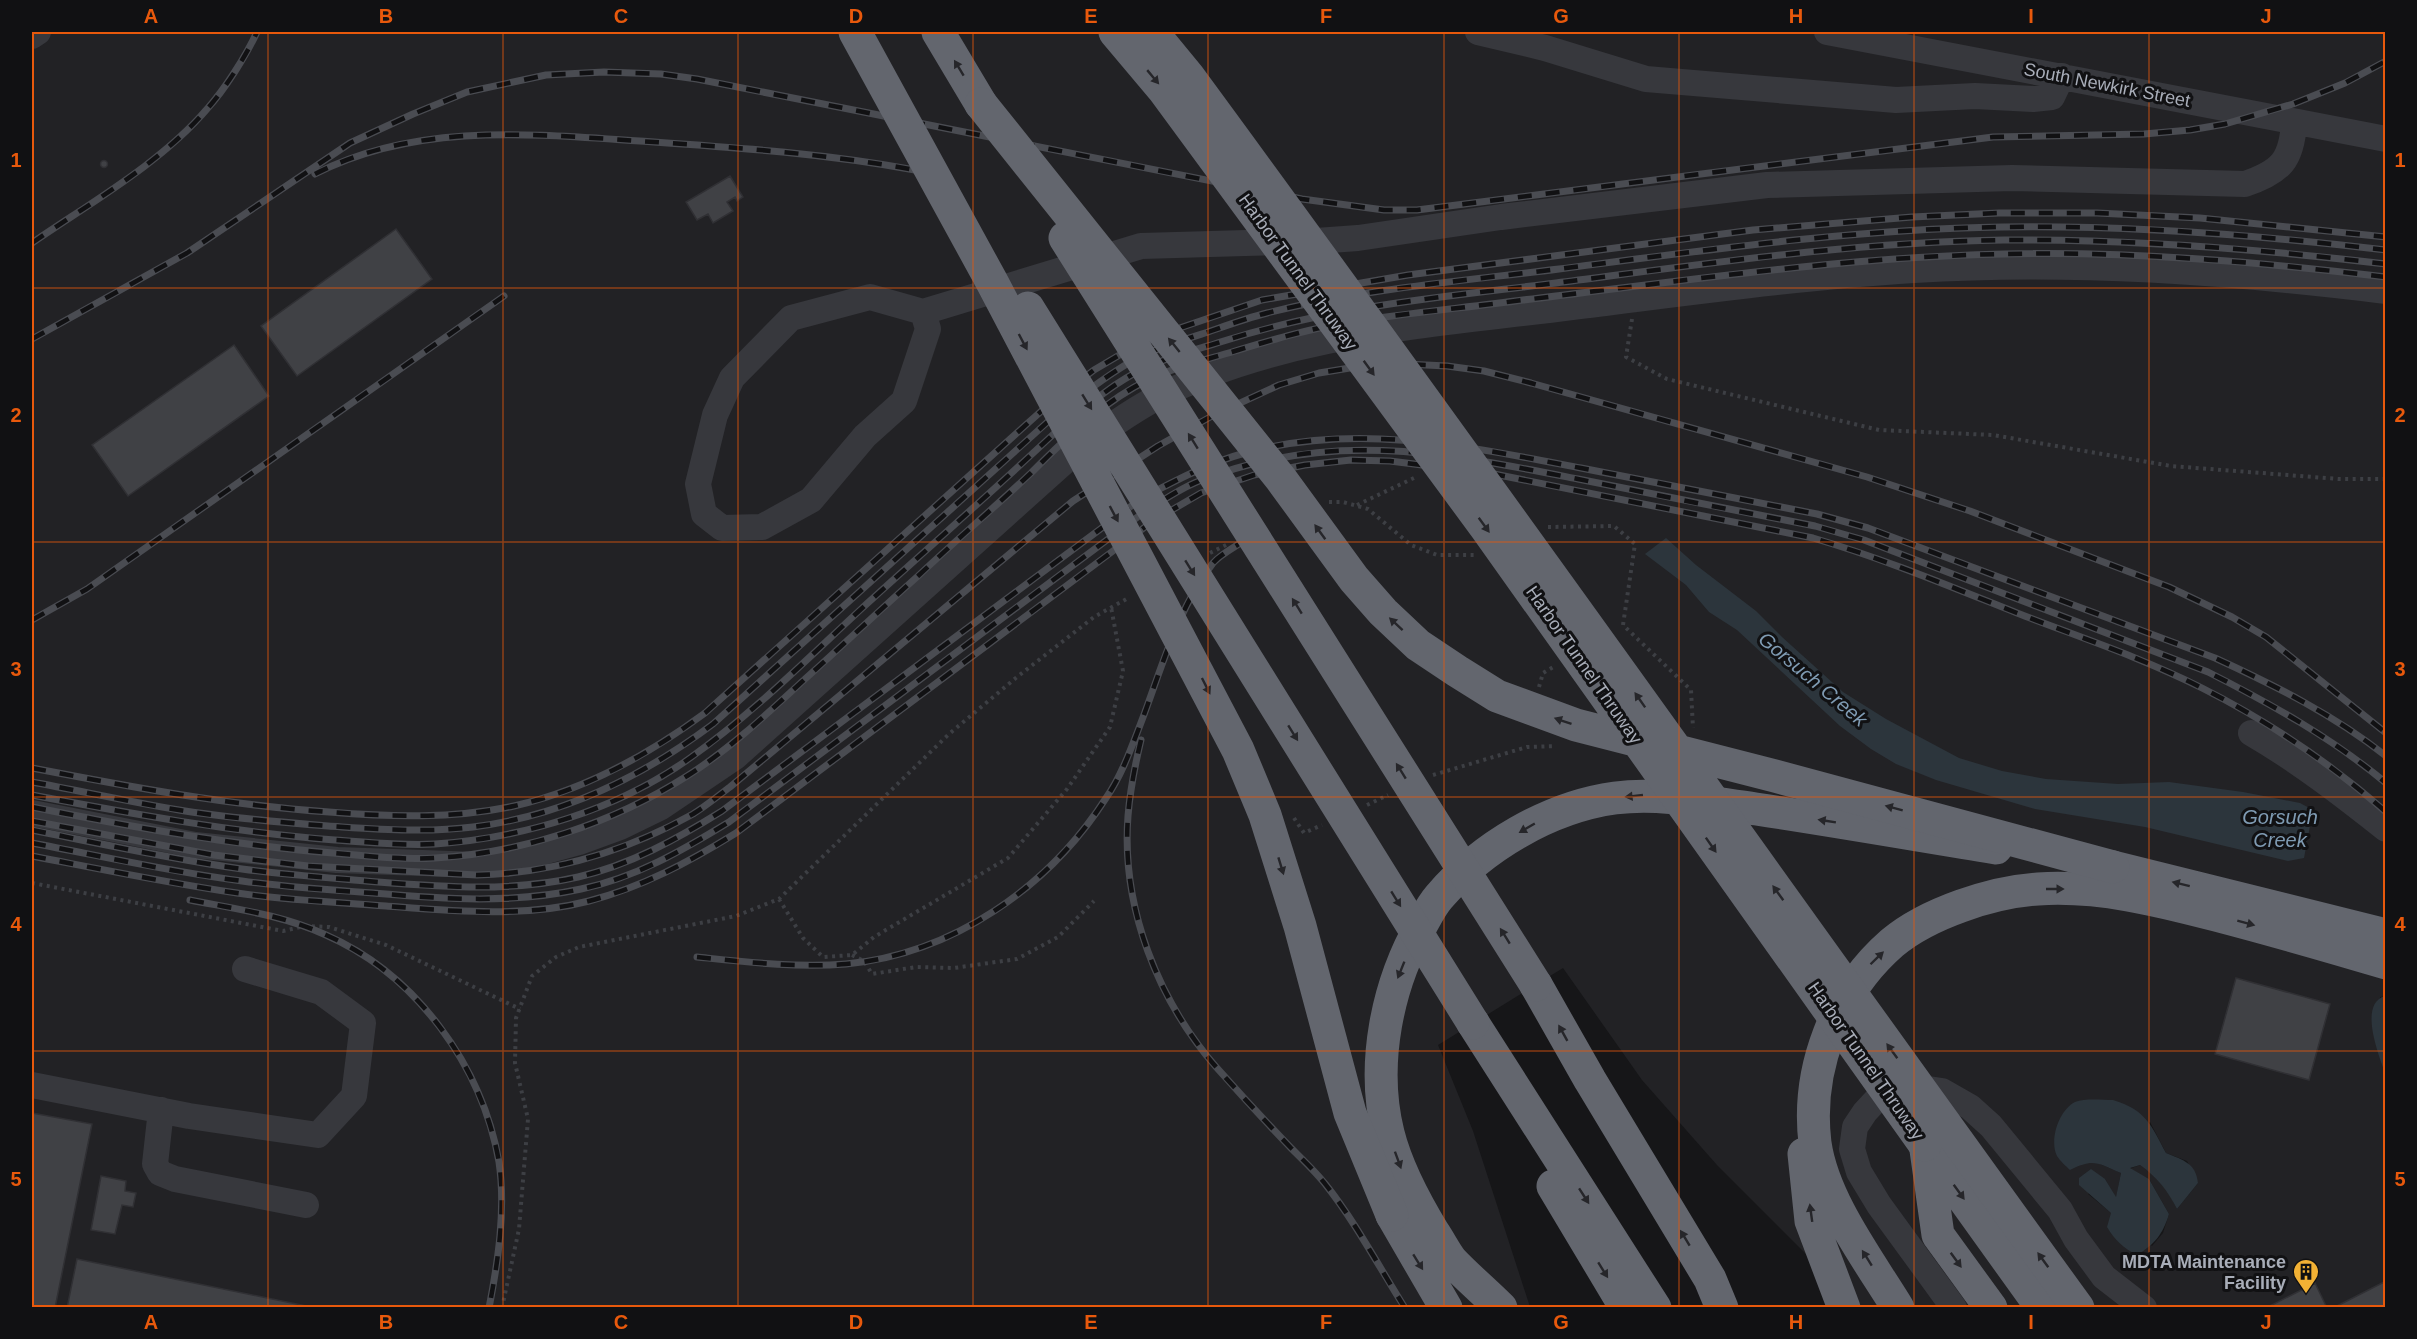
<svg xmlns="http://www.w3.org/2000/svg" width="2417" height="1339" font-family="Arial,sans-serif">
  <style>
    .built { fill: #222225; fill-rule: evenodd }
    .water { fill: #2c353c }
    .building { fill: #404145; stroke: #303034; stroke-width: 1.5 }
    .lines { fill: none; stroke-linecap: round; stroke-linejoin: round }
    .path { stroke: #3d3f44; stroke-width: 4; stroke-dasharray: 3 4.5; stroke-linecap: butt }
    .minor { stroke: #37383d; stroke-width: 26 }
    .highway { stroke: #63666e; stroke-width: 33 }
    .rail-casing { stroke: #4a4c52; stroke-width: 7 }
    .rail { stroke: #111113; stroke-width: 4.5; stroke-dasharray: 14; stroke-linecap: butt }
    .highway-bridge { stroke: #63666e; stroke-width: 33 }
    .oneway { fill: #26262a }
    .grid { fill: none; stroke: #e8590c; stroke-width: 1.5; stroke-opacity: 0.55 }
    .labels { text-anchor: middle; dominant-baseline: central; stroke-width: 6; stroke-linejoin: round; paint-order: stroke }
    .street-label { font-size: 18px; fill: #a8adb8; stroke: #111113 }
    .poi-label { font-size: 18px; font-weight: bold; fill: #a8adb8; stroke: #111113; text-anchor: end }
    .water-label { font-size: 20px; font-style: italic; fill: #7f9bb3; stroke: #111113 }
    .neatline { fill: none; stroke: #e8590c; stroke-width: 2 }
    .grid-label { font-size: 20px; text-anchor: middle; font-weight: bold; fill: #e8590c }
  </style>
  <rect width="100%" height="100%" fill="#161618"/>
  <path class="built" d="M32,32h2353l1,964 -6,1 5,76v234h-526l-142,-142 -75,-85 -79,-112 -125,77 35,86 57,176h-1498zM2150,1122l16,31 21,8 11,22 -21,26 -8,-16 -16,-19 -13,-9 -11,4 20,10 20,35 -6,19 -11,13 -64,-52 17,-15 11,19 5,-25 -23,-10 -11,-1z"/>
  <path class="water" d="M1666,538l30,27 60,46 26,26 61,55 43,27 73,39 43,13 44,8 72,5 51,-2 74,10 57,11 13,7 -9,48 -16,3 -143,-34 -110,-18 -99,-29 -40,-16 -25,-15 -31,-23 -103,-96 -28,-18 -23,-27 -41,-31z
    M2385,996h1l-1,77c-6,-18 -27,-69 0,-77z
    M2113,1100c33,10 38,25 53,53 17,7 30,10 32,30l-21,26c-9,-18 -20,-32 -37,-44l-10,3 19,11 20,35c-6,20 -14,30 -32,41 -14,-7 -22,-15 -30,-28l4,-14 -32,-28v-7l12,-9 14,10 11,18 5,-24c-24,-10 -27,-15 -51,-3 -4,-4 -10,-9 -13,-14 -8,-16 2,-46 18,-54 10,-4 27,-2 38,-2z"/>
  <path class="building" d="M100.5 164a3.5 3.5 0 1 1 7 0a3.5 3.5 0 1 1-7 0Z
    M730,176l13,21 -6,4 -2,-4 -8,5 6,9 -20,12 -5,-9 -11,6 -11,-18z
    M396,229l36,50 -135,97 -36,-50z
    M234,345l35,51 -141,100 -36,-51z
    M2236,978l94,26 -21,76 -94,-26z
    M32,1113l60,11 -37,184h-23z
    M101,1176l25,5 -1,10 11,2 -3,14 -11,-2 -7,29 -24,-4z
    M77,1259l239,49h-249z
    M2386,1281v27h-53z
    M2315,1283l12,25h-61z"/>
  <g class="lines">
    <path class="path" d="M1632,319l-6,38 41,22 212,51 114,5 178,31 168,13h47
      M1329,502h14l25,7 43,36 26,10h40
      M1357,505l59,-28
      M1548,527l66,-1 21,18 -12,81 68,65 2,38
      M1210,553l20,-10
      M1539,687l4,-14 12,-7
      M1433,775l94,-28 29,-1
      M1367,805l21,-10
      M1294,818l10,15 18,-8
      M32,883l251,48 22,-5 24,1 57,18 134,64
      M779,899l24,39 20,19 29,-2 22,-18 134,-79 59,-69 43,-62 13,-56 -12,-64
      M852,955l12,6 8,13 44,-7 38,1 63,-9 41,-22 36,-36
      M502,1308l17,-79 9,-110 -13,-56 1,-45 16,-42 24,-19 23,-10 157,-31 43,-17 170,-165 68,-57 77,-60 36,-20"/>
    <path class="minor" d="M1478,32l67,16 101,31 250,21 79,-4 58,3 19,-2 10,-21
      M1827,32l559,107
      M32,36l6,-4
      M923,312l5,17 -24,72 -39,35 -54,64 -49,27 -40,1 -18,-14 -6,-30 17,-69 17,-37 59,-60 79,-21 53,15 218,-66 175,-5 42,-3 143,-21 266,-32 245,-7 233,6c36,-12 47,-24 49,-62
      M2251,733c48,28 91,61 135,96
      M32,813l163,32 142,15 142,5 49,-9 51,-14 41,-15 41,-20 74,-50 339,-304c27,-20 54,-40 84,-56 127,-64 275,-72 414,-90 114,-14 227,-30 342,-37 157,-10 316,2 472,21
      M32,1085l157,31 129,19 36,-39 9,-73 -42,-31 -76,-23
      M161,1110l-6,54 5,9 15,6 131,26
      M1954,1308l-75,-103 -20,-33 -7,-23 3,-22 10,-15 13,-14 17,-11 13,-1 34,5 28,16 21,19 69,84 16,29 28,38 40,31"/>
    <path class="highway" d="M938,32l43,72
      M2086,862l27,5 273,68
      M1536,985l54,95 120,199 12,29
      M1473,1023l182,285
      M1925,1145l117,163
      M1926,1150l12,85 53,73
      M1804,1154l7,67 33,87
      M1553,1186l73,122
      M1392,1215l54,93
      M1501,1308c-16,-16 -34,-31 -50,-48 -6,-8 -11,-18 -17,-27 -19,-31 -37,-64 -46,-100 -17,-69 -1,-148 34,-209 5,-9 10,-19 17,-27 43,-50 110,-90 176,-99 47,-6 95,5 141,11 80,12 160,26 240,39
      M1898,1308c-30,-49 -75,-108 -83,-165 -9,-74 21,-151 77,-200 36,-30 100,-51 146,-54 61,-4 120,11 178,26 57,15 113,31 170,48"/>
    <defs>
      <path id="rail" d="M315,174c105,-54 226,-39 339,-32 88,6 174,12 261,28
        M32,243c58,-40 129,-80 175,-134 18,-20 39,-53 50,-77
        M32,339l155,-86 163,-110 63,-29 54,-22 79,-17 58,-3 57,2 36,5 605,120 82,11h33l576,-73 151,-3 46,-4 35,-6 68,-20 52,-21 41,-22
        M32,620l55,-31 417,-293
        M1141,740c-6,25 -11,51 -13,76 -7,91 30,185 89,252 24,27 49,54 74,80 12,12 25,24 35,37 30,38 53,82 79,123
        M32,768c99,19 195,37 297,44 63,5 123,7 185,-6 71,-16 134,-51 191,-93l342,-307 47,-36 34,-20 37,-17 97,-33 146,-25 345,-45 159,-13 87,-4h98l103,5 186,19
        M32,782c49,9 98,20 147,28 49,8 99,12 149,16 49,3 97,7 145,1 89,-11 169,-50 240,-103l340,-307c26,-20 51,-40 79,-56 24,-13 51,-21 76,-29 20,-7 39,-14 59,-19 95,-24 195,-32 292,-44 147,-19 295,-40 443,-42 129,-2 256,8 384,23
        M32,795c101,19 200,37 303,45 33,2 67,6 100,4 88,-6 182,-34 255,-86 61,-43 114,-96 169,-147 67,-61 135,-121 201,-183 26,-21 53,-45 83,-59 27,-13 56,-20 84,-29 108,-34 217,-43 329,-57 148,-19 298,-41 448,-43 128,-1 255,9 382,24
        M32,807c100,20 199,38 301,46 34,3 68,7 102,5 88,-5 178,-35 252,-82 43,-27 81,-63 118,-97 38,-34 75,-69 113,-103 37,-35 76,-68 113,-103 35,-35 74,-73 119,-94 27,-13 56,-19 85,-28 37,-11 73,-22 111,-28 58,-10 118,-15 177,-23 160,-19 320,-43 481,-46 128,-3 255,8 382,23
        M32,821l182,34 94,11 169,9c76,-2 150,-24 216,-61 13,-8 25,-18 37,-27l343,-286 85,-55 54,-30 67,-31 40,-12 43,-7 43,-2 42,2 37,5 47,12 336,94 103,34 199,76 63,30 34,20 120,96
        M32,830c70,14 139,29 210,39 45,6 91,9 136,13 66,5 135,10 200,-5 52,-12 99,-38 144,-66l420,-313c33,-17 66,-35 103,-45 112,-31 225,-6 336,15 79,15 157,31 236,46l51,14 347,130c59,27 119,57 171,98
        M32,843c69,13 139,29 210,38 43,6 87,9 131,12 69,6 140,11 208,-4 54,-11 102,-39 148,-67l418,-312c17,-10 34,-22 52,-29 133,-52 245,-28 379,-2 79,16 158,32 237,47l49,14 344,132c63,32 124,66 178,111
        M32,856c68,13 136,27 205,37 49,7 99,9 149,13 65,5 138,12 203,-5 53,-14 100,-39 147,-68l417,-312 48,-28 53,-18 51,-10 46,-5 39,1 104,13 319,64c69,20 136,48 204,75 62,24 126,45 185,75 66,33 128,75 184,124
        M190,900c46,9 93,15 136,35 91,40 156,131 173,227 7,47 -1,100 -10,146
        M697,957c49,5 100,11 149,7 107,-10 203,-77 260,-166 16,-23 26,-52 36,-78 20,-53 36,-112 71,-157 7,-8 20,-15 29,-21"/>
    </defs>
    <use href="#rail" class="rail-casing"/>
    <use href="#rail" class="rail"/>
    <path class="highway-bridge" d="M855,32l137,250 246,468 27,65 35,111 50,187 42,102
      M1115,32l48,57 323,439 439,617
      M1152,32l37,45c300,408 592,821 889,1231
      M981,104l300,375 73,100 29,33 35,33 39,26 40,25 79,29 199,51 338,91
      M1065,238l471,747
      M1028,308l445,715"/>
  </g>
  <defs><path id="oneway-solid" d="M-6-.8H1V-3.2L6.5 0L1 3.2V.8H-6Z" transform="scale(1.5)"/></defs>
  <g class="oneway">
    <use href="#oneway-solid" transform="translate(959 68) rotate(-121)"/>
    <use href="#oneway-solid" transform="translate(1153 77) rotate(50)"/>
    <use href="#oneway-solid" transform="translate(1023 342) rotate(62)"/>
    <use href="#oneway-solid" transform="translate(1174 345) rotate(-129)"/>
    <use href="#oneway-solid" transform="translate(1369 368) rotate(54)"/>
    <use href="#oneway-solid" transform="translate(1087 402) rotate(58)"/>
    <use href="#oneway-solid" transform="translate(1193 441) rotate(-122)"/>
    <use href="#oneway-solid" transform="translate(1114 514) rotate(62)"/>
    <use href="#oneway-solid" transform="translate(1484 525) rotate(54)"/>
    <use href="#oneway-solid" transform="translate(1320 532) rotate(-126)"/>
    <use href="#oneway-solid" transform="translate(1190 568) rotate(58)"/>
    <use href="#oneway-solid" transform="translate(1297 606) rotate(-122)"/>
    <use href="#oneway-solid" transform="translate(1396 624) rotate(-137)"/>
    <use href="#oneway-solid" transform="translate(1206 686) rotate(63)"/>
    <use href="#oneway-solid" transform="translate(1640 700) rotate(-125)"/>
    <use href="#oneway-solid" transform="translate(1563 721) rotate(-161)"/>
    <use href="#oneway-solid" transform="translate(1293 733) rotate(58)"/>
    <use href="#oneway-solid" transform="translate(1401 771) rotate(-122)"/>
    <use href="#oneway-solid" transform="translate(1634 796) rotate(174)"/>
    <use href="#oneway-solid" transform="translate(1894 808) rotate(-165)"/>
    <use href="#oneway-solid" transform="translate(1827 821) rotate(-171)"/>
    <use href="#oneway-solid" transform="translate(1527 828) rotate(150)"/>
    <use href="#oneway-solid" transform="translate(1711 845) rotate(55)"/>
    <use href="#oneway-solid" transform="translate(1281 866) rotate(73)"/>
    <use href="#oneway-solid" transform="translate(2181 884) rotate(-166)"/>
    <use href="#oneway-solid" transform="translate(2055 889)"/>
    <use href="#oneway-solid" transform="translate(1778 893) rotate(-126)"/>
    <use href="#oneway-solid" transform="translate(1396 899) rotate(58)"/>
    <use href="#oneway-solid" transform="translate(2246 923) rotate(15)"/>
    <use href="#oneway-solid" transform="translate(1505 936) rotate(-122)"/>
    <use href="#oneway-solid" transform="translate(1877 958) rotate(-44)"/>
    <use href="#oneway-solid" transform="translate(1401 970) rotate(112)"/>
    <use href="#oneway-solid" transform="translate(1563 1033) rotate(-119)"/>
    <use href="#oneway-solid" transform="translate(1892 1051) rotate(-126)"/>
    <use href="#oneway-solid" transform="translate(1398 1160) rotate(70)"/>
    <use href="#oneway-solid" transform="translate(1959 1192) rotate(54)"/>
    <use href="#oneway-solid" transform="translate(1584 1196) rotate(57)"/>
    <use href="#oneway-solid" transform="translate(1811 1213) rotate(-98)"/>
    <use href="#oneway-solid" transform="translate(1685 1238) rotate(-121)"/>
    <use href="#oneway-solid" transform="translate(1867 1258) rotate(-122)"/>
    <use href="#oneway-solid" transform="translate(1956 1260) rotate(54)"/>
    <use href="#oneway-solid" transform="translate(2043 1260) rotate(-126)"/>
    <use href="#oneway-solid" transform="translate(1418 1262) rotate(58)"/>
    <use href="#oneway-solid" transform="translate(1603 1270) rotate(58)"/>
  </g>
  <path class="grid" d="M268,32v1276M503,32v1276M738,32v1276M973,32v1276M1208,32v1276M1444,32v1276M1679,32v1276M1914,32v1276M2149,32v1276M32,288h2354M32,542h2354M32,797h2354M32,1051h2354"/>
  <defs>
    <symbol id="building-pin" viewBox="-11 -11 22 30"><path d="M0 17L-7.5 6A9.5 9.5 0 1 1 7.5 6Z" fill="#f2b134" stroke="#111113"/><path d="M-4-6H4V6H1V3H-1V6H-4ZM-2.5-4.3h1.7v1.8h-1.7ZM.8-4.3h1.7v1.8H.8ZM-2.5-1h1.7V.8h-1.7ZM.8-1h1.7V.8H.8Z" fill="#111"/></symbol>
  </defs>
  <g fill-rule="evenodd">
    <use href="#building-pin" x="2291" y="1257" width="30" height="40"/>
  </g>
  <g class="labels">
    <g class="street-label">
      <text transform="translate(2107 85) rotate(11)">South Newkirk Street</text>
      <text transform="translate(1298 272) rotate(54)">Harbor Tunnel Thruway</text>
      <text transform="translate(1584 665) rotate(55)">Harbor Tunnel Thruway</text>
      <text transform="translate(1866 1061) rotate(55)">Harbor Tunnel Thruway</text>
    </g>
    <g class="poi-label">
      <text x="2286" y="1262">MDTA Maintenance<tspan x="2286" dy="21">Facility</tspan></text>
    </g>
    <g class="water-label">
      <text transform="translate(1813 679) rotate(40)">Gorsuch Creek</text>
      <text x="2280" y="817">Gorsuch<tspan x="2280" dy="23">Creek</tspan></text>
    </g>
  </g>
  <rect width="2417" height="1339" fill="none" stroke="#111113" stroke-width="66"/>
  <rect x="33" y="33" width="2351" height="1273" class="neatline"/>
  <g class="grid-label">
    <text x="151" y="23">A</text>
    <text x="386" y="23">B</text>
    <text x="621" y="23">C</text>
    <text x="856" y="23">D</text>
    <text x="1091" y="23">E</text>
    <text x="1326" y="23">F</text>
    <text x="1561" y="23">G</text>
    <text x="1796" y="23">H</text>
    <text x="2031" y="23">I</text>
    <text x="2266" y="23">J</text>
    <text x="16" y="167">1</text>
    <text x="2400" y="167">1</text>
    <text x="16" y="422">2</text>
    <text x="2400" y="422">2</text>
    <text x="16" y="676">3</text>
    <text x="2400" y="676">3</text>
    <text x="16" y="931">4</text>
    <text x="2400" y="931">4</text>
    <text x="16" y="1186">5</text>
    <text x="2400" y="1186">5</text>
    <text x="151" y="1329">A</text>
    <text x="386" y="1329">B</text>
    <text x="621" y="1329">C</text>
    <text x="856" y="1329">D</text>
    <text x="1091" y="1329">E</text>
    <text x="1326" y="1329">F</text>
    <text x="1561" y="1329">G</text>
    <text x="1796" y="1329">H</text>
    <text x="2031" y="1329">I</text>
    <text x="2266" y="1329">J</text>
  </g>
</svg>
